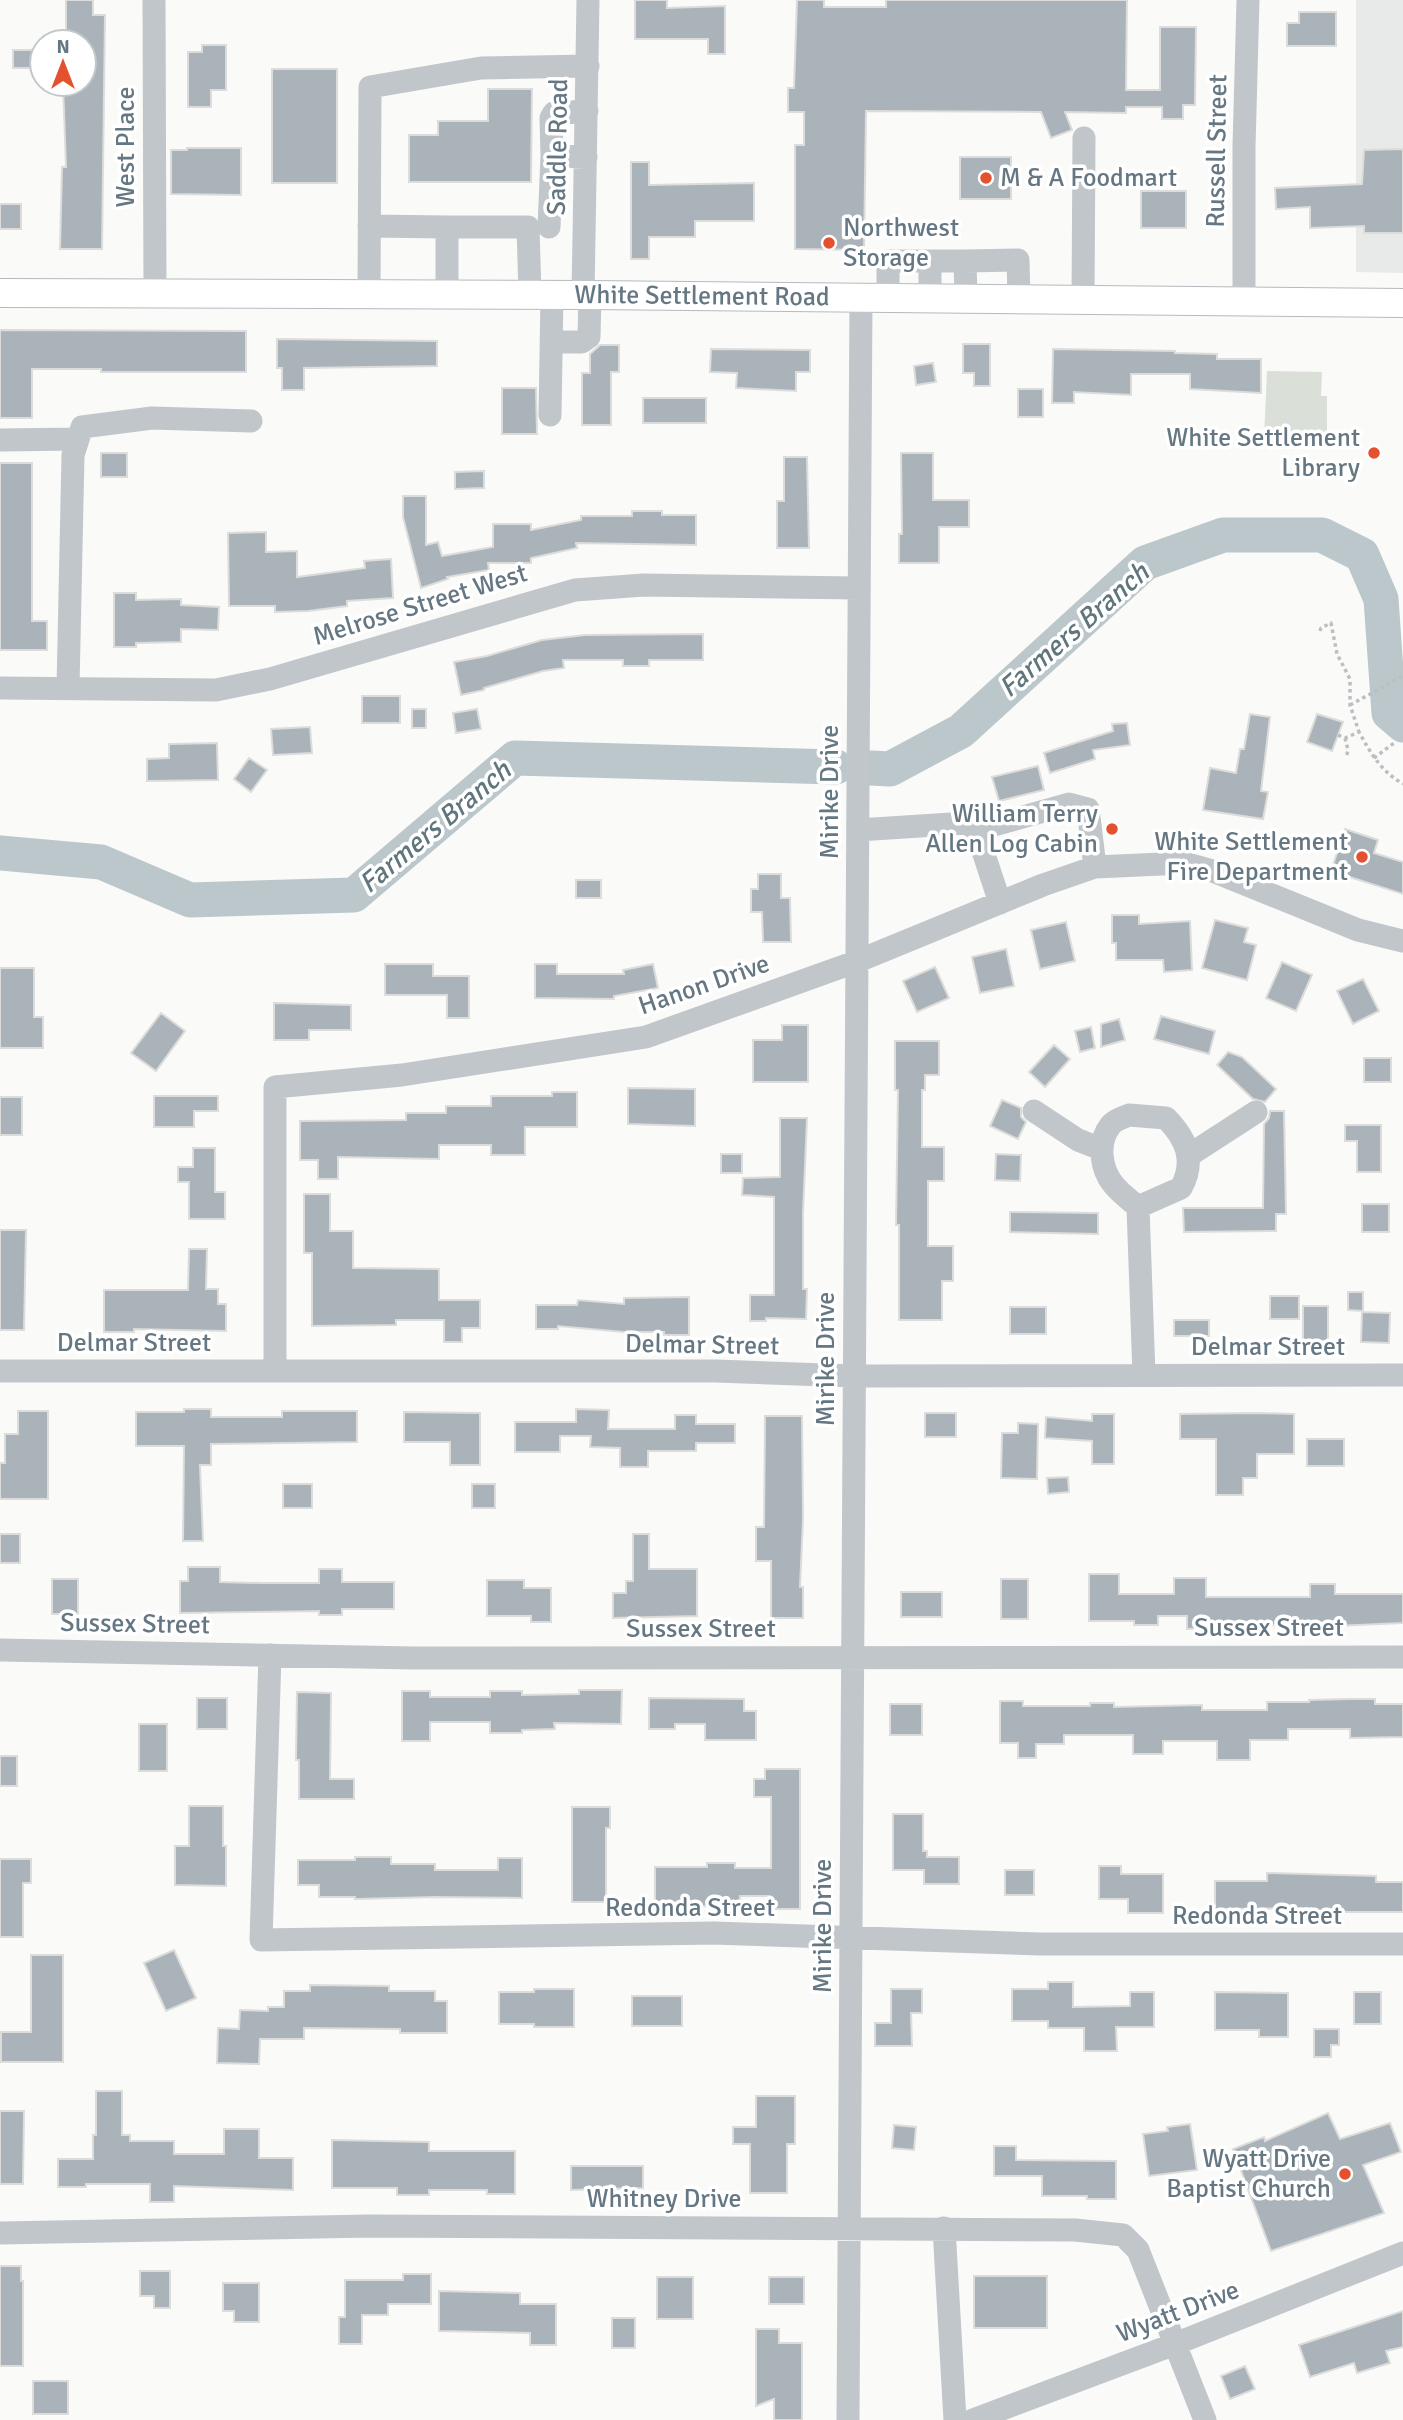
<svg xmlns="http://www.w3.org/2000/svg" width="1403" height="2420" font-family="Signika,sans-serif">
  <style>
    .built { fill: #e8e9e9 }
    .green { fill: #dadfd7 }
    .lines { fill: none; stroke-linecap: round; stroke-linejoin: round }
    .river { stroke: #bbc7cb; stroke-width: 35 }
    .building { fill: #aab3b9; stroke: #dcdcda; stroke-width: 2 }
    .major-casing { stroke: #b5babe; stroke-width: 30 }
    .path { stroke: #bbbfc2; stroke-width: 3.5; stroke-dasharray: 3.5 3.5; stroke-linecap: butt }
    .minor { stroke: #c1c6ca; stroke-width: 23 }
    .major { stroke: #fff; stroke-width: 28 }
    .poi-dot { fill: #e3512e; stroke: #fff; stroke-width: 2.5 }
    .labels { text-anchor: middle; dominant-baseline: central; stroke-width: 7; stroke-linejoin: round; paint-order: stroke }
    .street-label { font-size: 26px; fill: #657782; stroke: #fff }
    .poi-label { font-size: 26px; fill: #657782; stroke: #fff; text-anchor: end }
    .water-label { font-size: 28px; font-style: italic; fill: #60767c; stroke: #fff }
  </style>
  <rect width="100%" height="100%" fill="#fafaf8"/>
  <path class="built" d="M1356,0h47v273l-47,-1z"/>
  <path class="green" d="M1267,371l55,1 -1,24h6v43l-63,-1z"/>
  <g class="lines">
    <path class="river" d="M871,768l19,1 71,-38 184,-168 78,-28h99l40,20 19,44 8,114 14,12
      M0,853l101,9 89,38 164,-5 161,-137 321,9"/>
  </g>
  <path class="building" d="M66,0h27v15h12l-3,234h-42l2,-82h4l-3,-83h21v-42h-18z
    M635,0h32v8l58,-2v48h-17v-15h-73z
    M797,0h27v7h62v-7h241l-1,90h34v-63h36l-1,78h-12v14h-21v-12h-36v6l-61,-1 7,18 -21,8 -10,-26 -175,-1 -2,139 -69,-1v-104h9v-33h-16v-24h6z
    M1299,12h37v34h-49v-23h12z
    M202,45h24v45h-15v17h-23v-55h14z
    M13,50h20v18h-20z
    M272,69h65v114h-65z
    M488,89h44l-1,93h-122v-47h29v-14h50z
    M187,148h54v47l-70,-1v-44h16z
    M1403,149v84h-39v-7l-54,2v-21l-34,2 -1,-21 87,-4 2,-34z
    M960,157h51v42h-51z
    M631,162h18v23l105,-2v38h-59v16h-46v22h-18z
    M1141,191h45v37h-45z
    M0,204h21v25h-21z
    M0,330l246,1v41h-145v-3h-69v49h-32z
    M277,339l160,2v25l-133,2v22h-22v-22h-5z
    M963,344h27v42h-16v-13h-11z
    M600,345h19v27h-8v53h-29v-52h8v-19z
    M711,349l99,1v22h-14v19l-60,-3 1,-15 -27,-1z
    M1053,349l122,2v2l42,1v5h44v34l-71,-4v-15h-59v21l-57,-3v11h-22z
    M933,363l3,19 -20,3 -2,-19z
    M502,388h34l1,46h-35z
    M1018,389h25v28h-25z
    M643,398h63v25h-63z
    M101,453h26v24h-26z
    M901,453h32v47h36v27h-30v36h-40v-29h3z
    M784,457h23l2,91h-32v-47h7z
    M0,463h32v158h15v29h-47z
    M484,471v17l-29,1v-17z
    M403,496h23v49l12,-3 4,14 51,-9v-23h38v6l50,-10v-4h51v-5h30v4h34v30l-120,-2 1,5 -46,10v5h-43l1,7 -42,7 1,2 -27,9 -18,-71z
    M266,532v20l31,-1v26l68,-9 -1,-7 27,-2 2,39 -46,3v5l-39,5 -33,1v-6h-46l-1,-73z
    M114,593h22v7l45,-1v6l38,2 -1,23 -37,-1v13l-45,1v4h-22z
    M703,634v26h-54v6h-26v-6h-60l1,8 -21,3 -59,17v2l-23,5 -7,-33 33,-6 55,-16 43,-5z
    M362,696h38v27h-38z
    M412,709h14v19h-14z
    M477,709l4,20 -25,4 -3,-20z
    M1250,714l20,3 -9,74 7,1 -5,27 -60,-9 7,-42 26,5 4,-24h4z
    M1317,714l26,8 -11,29 -25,-9z
    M1127,723l3,22 -37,5 2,9 -45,14 -6,-20 69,-22 -1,-7z
    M310,727l2,26 -39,2 -2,-26z
    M217,743l1,37 -71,1v-22l22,-1v-14z
    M249,758l18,12 -16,22 -17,-13z
    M1038,766l6,24 -45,11 -7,-24z
    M1345,829l33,11 -4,13 29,9v32l-72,-23z
    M758,874h23v24h9l1,44h-28l-1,-30h-11v-23h7z
    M576,880h25v18h-25z
    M1112,915h27v9l51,-3 2,49 -28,2 -1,-12h-47v-17h-4z
    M1215,920l33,8 -4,14 12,3 -9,35 -45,-12z
    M1066,922l9,39 -35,8 -9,-39z
    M1006,949l8,37 -34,7 -8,-36z
    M1282,962l30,13 -16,36 -30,-13z
    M385,964h48v12h36v42h-22v-23h-62z
    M535,964h22v10h67l-1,-4 30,-6 5,24 -44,8v3l-79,-1z
    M935,967l14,31 -32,14 -14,-31z
    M0,968h34v49h9v31h-43z
    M1363,979l16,32 -26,13 -16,-33z
    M274,1003l77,2v25h-42v10h-35z
    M161,1013l24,18 -29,40 -25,-18z
    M1161,1016l54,15 -6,23 -55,-15z
    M1119,1019l6,21 -24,7v-23z
    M782,1025h26v57h-55v-42h29z
    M1091,1027l4,21 -15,4 -5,-21z
    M895,1041h44v34h-14v15h-3v57h22v34h-16v65h25v35h-11v39h-43v-95h-3l2,-135h-3z
    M1054,1045l16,14 -25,28 -16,-15z
    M1228,1052l14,5 34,32 -11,13 -12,-3 -36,-34z
    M1364,1058h27v24h-27z
    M628,1088l67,1v37l-67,-2z
    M552,1092h25v35h-52v28h-34v-10h-52v14l-101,-2v22h-20v-19h-18v-39l106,-1v-7h40v-7h45v-10h61z
    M154,1096h64v15h-24v16h-40z
    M0,1097h22v38h-22z
    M1002,1100l19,8v9l5,5 -8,17 -28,-13z
    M1270,1111h14l2,103h-10v17l-92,1 -1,-24h80l1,-84 5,-6z
    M780,1118h27l-4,95v76h4l-1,30 -40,-1v3h-16v-26h24v-98l-32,-2 1,-17 37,-1z
    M1345,1125h36v47h-24v-31h-12z
    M193,1148h22v44h10v27h-36v-37h-11v-15h15z
    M721,1154h21v19h-21z
    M996,1154l25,1 -1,26 -25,-1z
    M304,1194h26v37h23v37l86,1v31h41v28h-18v14h-18v-22h-48v5l-84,1v-73h-8z
    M1362,1204h27v28h-27z
    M1010,1212l88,1v21l-88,-2z
    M0,1230h26l-2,100h-24z
    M189,1249h18l-1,40h12v15h8v27l-92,-2v3h-30v-42h84z
    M1348,1292h15v19l-15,-1z
    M1270,1296h29v23h-29z
    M689,1297v38h-25v-3h-40l-66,-6v3h-22v-24h41l1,-5 46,4v-6z
    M1303,1306h25v35h-25z
    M1010,1307h36v27h-36z
    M1362,1312l28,1 -1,30 -28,-1z
    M1174,1320h35v16h-35z
    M184,1409h27v8h71v-6h75v31l-146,2v21h-11l3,76h-20l1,-95h-48v-34h48z
    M576,1409l33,1 -1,19h67v-14h21v9h39v19h-39v8h-48v16h-28v-19l-30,-1 1,-11h-31v16h-45v-30h61z
    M18,1411h30v88h-48v-36h5v-29h13z
    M404,1412l76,1v52h-30v-23h-46z
    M925,1413h31v24h-31z
    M1257,1413l37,1v40h-37v24h-14v17h-27v-56h-36v-25z
    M1092,1414h22v50h-22v-23l-47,-3 1,-21 46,4z
    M765,1416h37l1,103 -3,68h3v31h-32v-57h-15v-34h8z
    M1018,1423l20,1 -1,55 -36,-1 1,-45h16z
    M1307,1439h37v27h-37z
    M1068,1477l1,15 -21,2 -1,-16z
    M283,1484h29v24h-29z
    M472,1484h23v24h-23z
    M0,1534h20v29h-20z
    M633,1534h16v35h48v47l-84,2v-25h13v-12h7z
    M188,1567h32v15l41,1h58v-14h23v13h52v27h-52v6h-23v-4l-139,2v-32h8z
    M1089,1574h30v20h55v-16h32v19h104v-13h25v10h68v29l-68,3 -80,-1v2l-68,2v-13h-29v9h-24v-4h-45z
    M52,1579h26v35h-26z
    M1001,1579h27v40h-27z
    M487,1580h37v8h27v34h-20v-6h-44z
    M901,1592h41v25h-41z
    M579,1690h43l-1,34 -67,-1 1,6 -33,1v3h-32v-11h-60v19h-28v-50h28v6h60v-6h32v4l57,-1z
    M297,1692l34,1 -1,86h24v20h-55v-39h-3z
    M197,1698h30v31h-30z
    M649,1698l95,1v12h12v29h-51v-16h-30v5h-26z
    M1350,1699h25v5h28v33l-53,1v-9h-62v11h-38v20h-33v-19h-54v13h-30v-19h-69v9h-28v14h-18v-15h-18v-42h23v5h67v-3h24v4l88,-2v5h65v-8h42v-2z
    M890,1704h32v31h-32z
    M139,1724h28v47h-28z
    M0,1756h17v30h-17z
    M765,1769h35v140h-30v-13h-30v11l-85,-2v-38h52v-4h28v5h36v-71h-17v-18h11z
    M189,1806h34v40h3v40l-51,-1v-39h14z
    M572,1807h38v21h-4v74h-34z
    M893,1814h30v37h4v6h32v27h-35v-14h-31z
    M355,1857h36v7h44v6h63v-12h24v40l-87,-1 -80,2v-2h-36v-12h-21v-25h57z
    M0,1859h31v24h-8v54h-23z
    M1099,1866h22v8h42v39h-35v-14h-29z
    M1005,1870h29v25h-29z
    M1267,1873l109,3v6h27v30h-92v-4l-96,1v-28h52z
    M174,1950l22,48 -30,13 -22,-48z
    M31,1955h32v107h-62v-30h30z
    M1048,1982h25v25l57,-1v-14h24v35h-38l1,24h-33v-23h-36v-7h-36v-32h36z
    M310,1985l79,1v5h46v10h12v32h-47v-4l-96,-1v11h-44l-1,25 -42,-1 1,-35 21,1 1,-19 28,1v-4h16v-16h26z
    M534,1989h40v38h-40v-3h-35v-32h35z
    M891,1989h31v24h-11l1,33h-37v-23h16z
    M1215,1992l73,1v44h-29v-7h-44z
    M1354,1992h27v32h-27z
    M632,1996h50v30h-50z
    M1314,2029h25v16h-8v12h-17z
    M96,2091h26v44h8v6h44v13h50v-25h35v29h34v32l-119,-4v16h-24v-18h-64v3h-28v-28h35v-24h3z
    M756,2096h39v48h-8v49h-37v-49h-17v-17h23z
    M0,2111h24l-1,73h-23z
    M1328,2113l12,26 50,-16 11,29 -38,13 21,48 -113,38 -38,-102 31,-12 1,4z
    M1190,2124l7,46 -48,6 -6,-42 25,-3 -1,-4z
    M894,2125l22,2 -2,23 -22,-2z
    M332,2140l97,2v9h86v43h-28v-4h-58v5h-32v-7h-65z
    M994,2146h22v14l100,1v38h-29v-3h-45v-20h-48z
    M571,2166h72v22l-72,2z
    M0,2266h21v15h2v85h-23z
    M140,2271h30v37h-16v-12h-14z
    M403,2274h28v30h-43v11h-26v29h-23v-27h6v-37h58z
    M974,2276h73v52h-73z
    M657,2277h36v42h-36z
    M769,2277h35v27h-35z
    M223,2283h36v39h-25v-11h-11z
    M439,2291l81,2v11h36v41h-26v-12l-91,-2z
    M1403,2311v36l-17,4 4,12 -33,10 -3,-10 -44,14 -11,-32z
    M612,2318h23v30h-23z
    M756,2329h23v14h23v77h-28v-21l-18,7z
    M1245,2366l10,23 -25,10 -9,-23z
    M33,2381h35v33h-35z"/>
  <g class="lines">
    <defs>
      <g id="major">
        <path id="s1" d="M0,293l590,2 813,8"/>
      </g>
    </defs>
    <use href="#major" class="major-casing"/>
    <path class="path" d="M1320,631l1,-3 10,-5 6,31 13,25v26l9,27
      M1350,705l53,-29
      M1338,735l7,3 14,-6c12,22 22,39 44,52
      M1345,738l3,12 -2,8
      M1374,758l20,-15"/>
    <path class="minor" d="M154,0l1,294
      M552,156l-1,-38 3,-5 33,-2
      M369,226l78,1v67
      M447,227h81l2,68
      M549,227l3,-71 34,1
      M369,294l1,-207 111,-19 107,-2
      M583,295l5,-295
      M888,299v-38h42
      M930,299v-38h35
      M966,299l-1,-38 53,-1 1,40
      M1083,300l1,-162
      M1244,302v-155l4,-147
      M552,342h30l7,-5 1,-42
      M550,415l2,-120
      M0,440l78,-1
      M0,688l216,2 54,-11 305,-89 69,-5 214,3
      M68,688l5,-233 9,-28 70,-9 99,3
      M858,830l109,-7 9,7 24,73
      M976,830l93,-26 19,5 7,58
      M1034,1111l44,29 23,9
      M1129,1115l37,3c20,20 30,43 15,70l-43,19c-8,-7 -18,-14 -25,-23 -12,-15 -16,-41 -3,-58 4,-6 12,-8 19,-11z
      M1188,1156l68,-44
      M1138,1207l6,168
      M275,1370v-283l127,-12 244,-38 212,-76 185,-76 52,-18 89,-4 29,8 145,59 45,11
      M0,1371h716l138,5 549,-1
      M0,1650l413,8 990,-1
      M270,1655l-9,285 453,-7 326,11h363
      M944,2228l11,192
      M0,2233l369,-7 706,4 48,5 15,15 67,170
      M848,2420l13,-2122
      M973,2420l202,-76 228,-91"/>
    <use href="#major" class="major"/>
  </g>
  <g class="poi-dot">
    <circle cx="986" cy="178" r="7"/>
    <circle cx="829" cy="243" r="7"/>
    <circle cx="1374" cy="453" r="7"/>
    <circle cx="1112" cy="829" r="7"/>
    <circle cx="1362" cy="857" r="7"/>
    <circle cx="1345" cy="2174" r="7"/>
  </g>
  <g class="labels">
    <g class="street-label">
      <text transform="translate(126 147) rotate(-90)">West Place</text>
      <text transform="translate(558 147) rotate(-89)">Saddle Road</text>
      <text transform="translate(1217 151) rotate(-89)">Russell Street</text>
      <text stroke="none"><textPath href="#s1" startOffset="702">White Settlement Road</textPath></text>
      <text transform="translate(420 605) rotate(-17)">Melrose Street West</text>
      <text transform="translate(830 792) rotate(-90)">Mirike Drive</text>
      <text transform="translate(704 985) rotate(-19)">Hanon Drive</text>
      <text x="134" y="1343">Delmar Street</text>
      <text transform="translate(702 1345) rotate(1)">Delmar Street</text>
      <text x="1268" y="1347">Delmar Street</text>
      <text transform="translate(826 1359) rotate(-90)">Mirike Drive</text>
      <text transform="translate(135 1624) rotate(1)">Sussex Street</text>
      <text x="1269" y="1628">Sussex Street</text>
      <text x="701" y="1629">Sussex Street</text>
      <text x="690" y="1908">Redonda Street</text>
      <text x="1257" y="1916">Redonda Street</text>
      <text transform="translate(823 1926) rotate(-90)">Mirike Drive</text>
      <text x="664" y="2199">Whitney Drive</text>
      <text transform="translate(1178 2312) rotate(-21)">Wyatt Drive</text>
    </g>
    <g class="poi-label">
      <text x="1000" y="178" text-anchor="start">M &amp; A Foodmart</text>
      <text x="843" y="228" text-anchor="start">Northwest<tspan x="843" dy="30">Storage</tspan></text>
      <text x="1360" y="438">White Settlement<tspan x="1360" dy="30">Library</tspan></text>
      <text x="1098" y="814">William Terry<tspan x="1098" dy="30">Allen Log Cabin</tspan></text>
      <text x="1348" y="842">White Settlement<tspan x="1348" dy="30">Fire Department</tspan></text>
      <text x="1331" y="2159">Wyatt Drive<tspan x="1331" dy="30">Baptist Church</tspan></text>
    </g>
    <g class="water-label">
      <text transform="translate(1074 630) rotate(-41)">Farmers Branch</text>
      <text transform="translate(435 827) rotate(-40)">Farmers Branch</text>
    </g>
  </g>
  <g transform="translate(63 63)"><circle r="33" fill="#ffffff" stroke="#c1c9cd" stroke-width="2"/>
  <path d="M0-5L12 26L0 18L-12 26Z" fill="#e3512e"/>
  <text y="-10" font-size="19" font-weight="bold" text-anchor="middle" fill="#657782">N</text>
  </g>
</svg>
